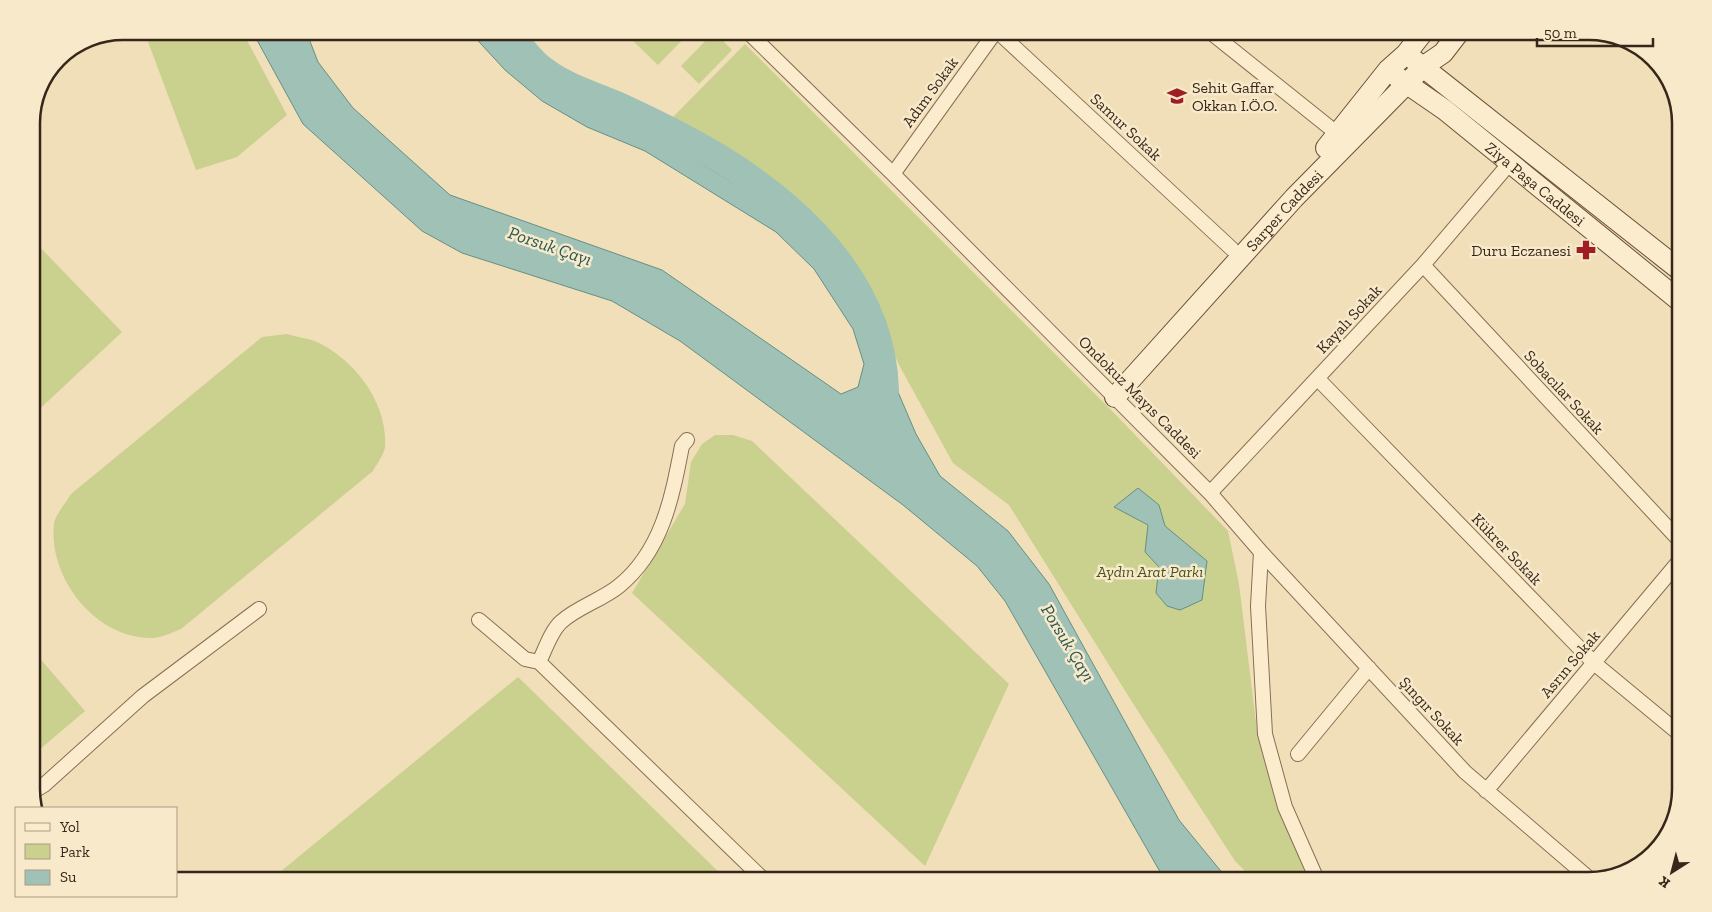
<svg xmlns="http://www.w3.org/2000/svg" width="1712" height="912" font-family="'Zilla Slab',serif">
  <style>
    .green { fill: #cad08e }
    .water { fill: #9fc1b6; stroke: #668f84 }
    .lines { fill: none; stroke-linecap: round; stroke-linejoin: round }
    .river { stroke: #9fc1b6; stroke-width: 28 }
    .minor-casing { stroke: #896e53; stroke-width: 16 }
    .secondary-casing { stroke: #6b4f37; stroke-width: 22 }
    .minor { stroke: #fcecce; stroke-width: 14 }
    .secondary { stroke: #fcecce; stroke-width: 20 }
    .labels { text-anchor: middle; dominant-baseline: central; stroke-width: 5; stroke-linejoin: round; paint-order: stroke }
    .poi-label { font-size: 16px; fill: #37271a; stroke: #f8e9ca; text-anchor: start }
    .street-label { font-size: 16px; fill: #37271a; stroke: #f8e9ca }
    .park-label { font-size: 16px; font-style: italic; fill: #49551e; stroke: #f8e9ca }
    .water-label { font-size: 18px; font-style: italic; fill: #275853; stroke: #f8e9ca }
    .rim { fill: none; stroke: #37271a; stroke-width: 2.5 }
  </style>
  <rect width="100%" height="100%" fill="#f1dfba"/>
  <path class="green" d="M144,31h98l45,84 -50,42 -41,13z
    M639,31h52l-33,34 -27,-26z
    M714,32l18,18 -33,34 -18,-18z
    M745,44l371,371 112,116 11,53 19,155 60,142h-63l-20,-20 -101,-156 -125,-200 -56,-42 -54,-98 -43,-97 -80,-80 -106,-68z
    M31,238l91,94 -91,85z
    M287,334c9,3 21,4 30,8 38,18 71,61 68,105 -1,8 -9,18 -12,24l-192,158c-8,3 -20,9 -29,9 -56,1 -104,-60 -98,-114 1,-9 12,-21 17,-30l191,-157z
    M715,435h18l19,6 257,243 -84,182 -293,-273 53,-89 6,-42 11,-18z
    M31,648l54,63 -46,39 -8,-9z
    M518,677l210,204h-459z"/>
  <path class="water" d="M252,31h54l12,31 35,46 97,87 212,75 179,124 17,-7 6,-23 -11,-35 -39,-60 -38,-37 -131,-81 -58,-24 -45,-26 -37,-31 -36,-39h26l41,43 42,29 75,30 125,78 38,32 39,49 61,142 24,42 68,55 41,53 130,236 50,61h-62l-4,-4 -158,-276 -28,-35 -74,-61 -223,-164 -68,-40 -150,-48 -40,-22 -119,-107z
    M1138,488l21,17 6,21 42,35 -5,39 -22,10 -13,-4 -11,-13 3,-26 -14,-15 3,-27 -34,-18z"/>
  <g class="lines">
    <path class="river" d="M507,31c10,11 19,24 30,34 23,20 50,28 77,39 20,9 39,18 58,28 101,51 209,135 213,258"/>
    <defs>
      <path id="minor" d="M747,31l146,143 317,319 51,59 204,220 126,108
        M997,31l235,218
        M1209,31l130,104
        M893,174l103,-143
        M1423,265l258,277
        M1318,379l276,284 87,72
        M1210,493l213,-228 86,-101
        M1261,552l-3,54 7,128 20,73 30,68 5,6
        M479,620l46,39 14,3 226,219
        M539,662c6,-12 12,-31 22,-40 16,-15 41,-22 58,-36 43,-35 53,-88 63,-140l5,-6
        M1298,754l71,-86
        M1486,791l195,-232
        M31,793l13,-8 99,-89 116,-87"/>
      <g id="secondary">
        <path d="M1414,60l267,211"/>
        <path id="s1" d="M1397,77l48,33 236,192"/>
        <path d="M1326,148l62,-78 18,-16 18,-23"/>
        <path id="s2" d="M1115,397l179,-199 130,-132 19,-13 17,-22"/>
      </g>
    </defs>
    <use href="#minor" class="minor-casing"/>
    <use href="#secondary" class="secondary-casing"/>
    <use href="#minor" class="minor"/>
    <use href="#secondary" class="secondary"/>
  </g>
  <defs>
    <symbol id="school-bare" viewBox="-9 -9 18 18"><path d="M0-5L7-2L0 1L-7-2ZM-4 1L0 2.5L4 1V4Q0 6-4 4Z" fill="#9e1e24" stroke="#f8e9ca" stroke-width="2.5" paint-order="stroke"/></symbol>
    <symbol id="pharmacy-bare" viewBox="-9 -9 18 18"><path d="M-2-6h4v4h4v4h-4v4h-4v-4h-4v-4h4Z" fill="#9e1e24" stroke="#f8e9ca" stroke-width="2.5" paint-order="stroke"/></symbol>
  </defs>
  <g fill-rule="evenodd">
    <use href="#school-bare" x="1163" y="82" width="28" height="28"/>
    <use href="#pharmacy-bare" x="1572" y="236" width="28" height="28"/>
  </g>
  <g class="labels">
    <g class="poi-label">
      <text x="1192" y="87">Sehit Gaffar<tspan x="1192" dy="18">Okkan I.Ö.O.</tspan></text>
      <text x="1571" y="250" text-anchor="end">Duru Eczanesi</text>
    </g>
    <g class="street-label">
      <text transform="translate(930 92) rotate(-54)">Adım Sokak</text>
      <text transform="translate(1126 127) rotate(43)">Samur Sokak</text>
      <text stroke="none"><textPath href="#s1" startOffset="175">Ziya Paşa Caddesi</textPath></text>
      <text stroke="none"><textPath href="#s2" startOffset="252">Sarper Caddesi</textPath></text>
      <text transform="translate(1349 319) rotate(-47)">Kayalı Sokak</text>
      <text transform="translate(1564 392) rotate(47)">Sobacılar Sokak</text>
      <text transform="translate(1140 397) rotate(45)">Ondokuz Mayıs Caddesi</text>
      <text transform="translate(1507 549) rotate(46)">Kükrer Sokak</text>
      <text transform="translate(1570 664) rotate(-50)">Asrın Sokak</text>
      <text transform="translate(1432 711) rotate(47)">Şıngır Sokak</text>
    </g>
    <g class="park-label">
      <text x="1150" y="571">Aydın Arat Parkı</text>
    </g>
    <g class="water-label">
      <text transform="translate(550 246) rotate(19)">Porsuk Çayı</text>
      <text transform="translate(1068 643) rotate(59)">Porsuk Çayı</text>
    </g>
  </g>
  <path d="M0 0H1712V912H0ZM123 40H1589A83 83 0 0 1 1672 123V789A83 83 0 0 1 1589 872H123A83 83 0 0 1 40 789V123A83 83 0 0 1 123 40Z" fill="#f8e9ca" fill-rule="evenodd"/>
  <path class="rim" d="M123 40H1589A83 83 0 0 1 1672 123V789A83 83 0 0 1 1589 872H123A83 83 0 0 1 40 789V123A83 83 0 0 1 123 40Z"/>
  <rect x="15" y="807" width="162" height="90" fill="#f8e9ca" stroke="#ab9b84"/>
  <rect x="25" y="823" width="25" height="8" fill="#fcecce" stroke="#ab9b84"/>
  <text x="60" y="832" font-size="15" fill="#37271a">Yol</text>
  <rect x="25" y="844" width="25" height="15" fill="#cad08e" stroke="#ab9b84"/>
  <text x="60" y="857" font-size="15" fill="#37271a">Park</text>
  <rect x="25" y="870" width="25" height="15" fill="#9fc1b6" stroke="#ab9b84"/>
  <text x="60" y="882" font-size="15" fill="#37271a">Su</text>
  <g transform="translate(1672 872) rotate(216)" stroke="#f8e9ca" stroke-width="4" paint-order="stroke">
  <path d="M0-4L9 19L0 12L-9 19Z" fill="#37271a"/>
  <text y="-8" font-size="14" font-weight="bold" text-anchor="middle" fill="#37271a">K</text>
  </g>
  <path d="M1537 38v8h116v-8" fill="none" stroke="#37271a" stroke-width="2.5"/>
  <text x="1544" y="38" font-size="15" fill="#37271a" stroke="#f8e9ca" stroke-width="4" paint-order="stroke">50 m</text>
</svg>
